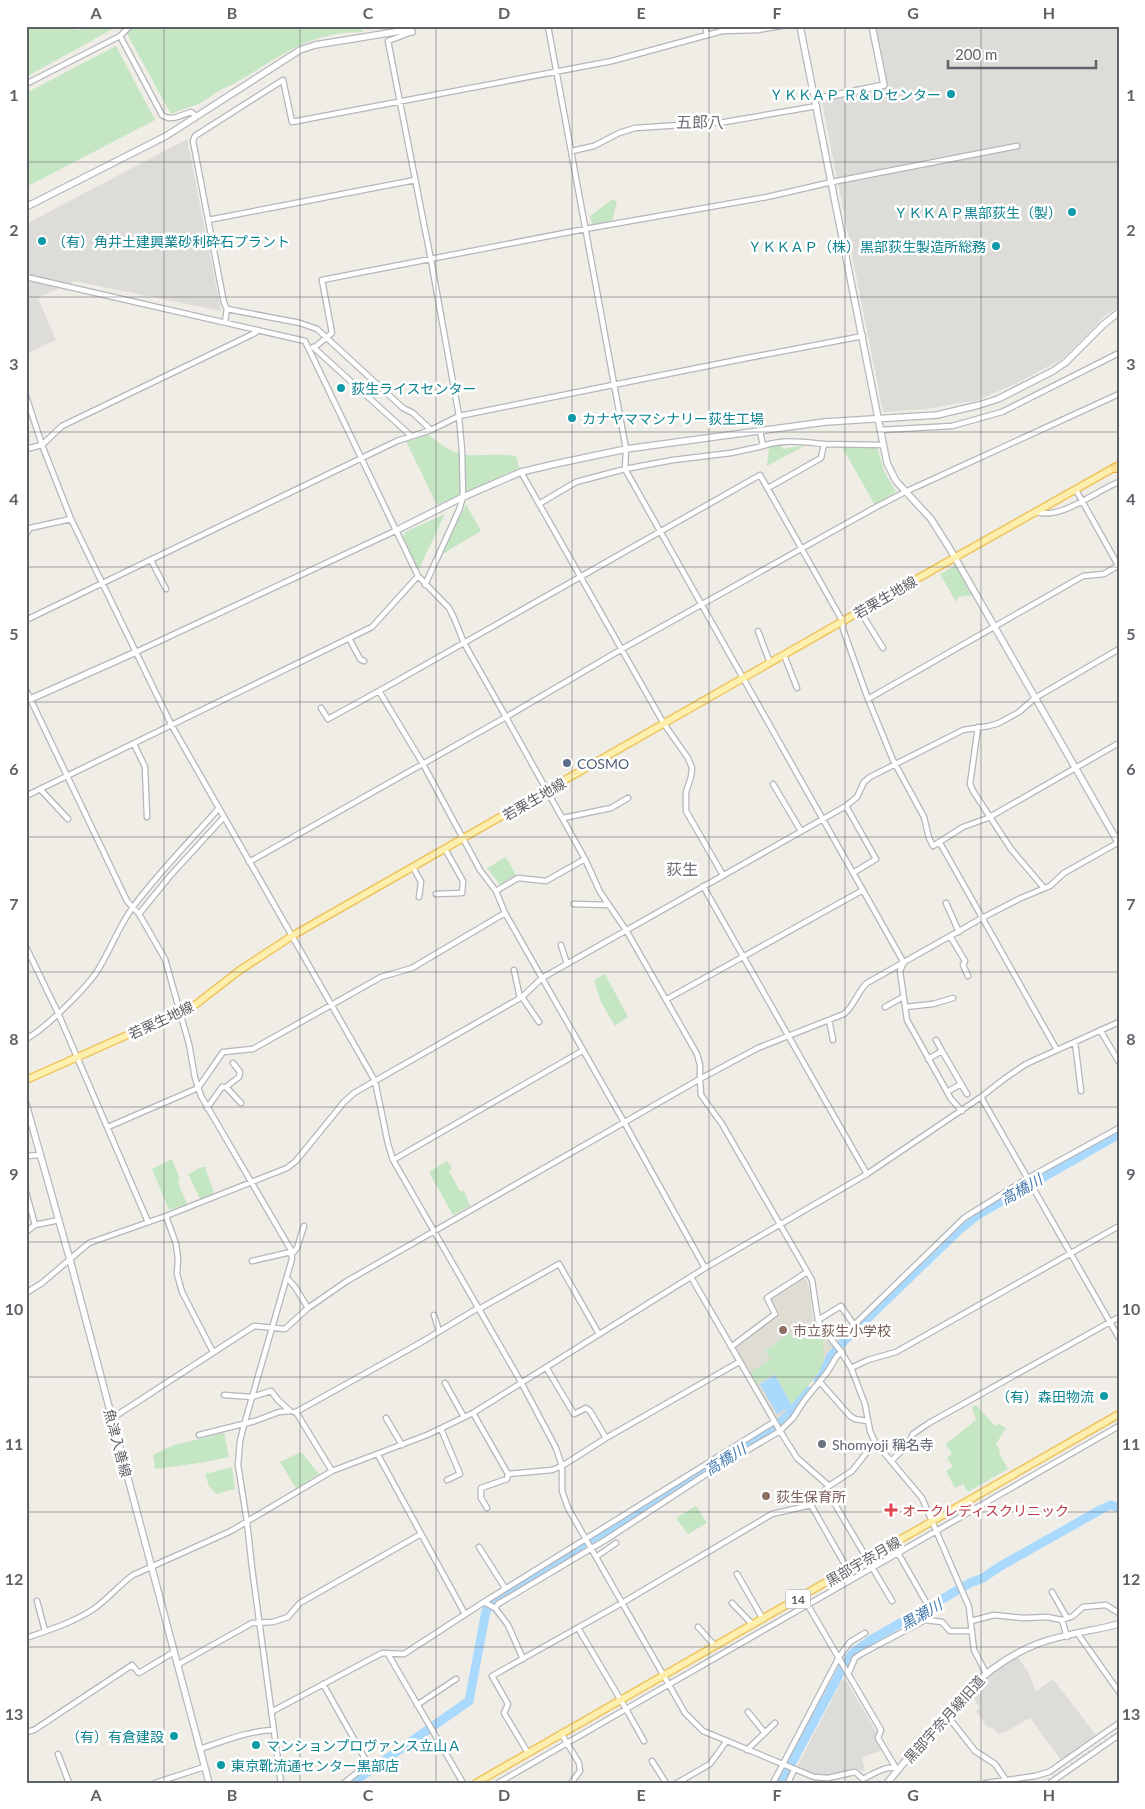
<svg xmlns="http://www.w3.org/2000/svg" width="1145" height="1809" font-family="Lato,'Noto Sans JP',sans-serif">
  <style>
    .industrial { fill: #dedcd8 }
    .education { fill: #dfdcd4 }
    .green { fill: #c4e6c3 }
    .water { fill: #a9d9fd }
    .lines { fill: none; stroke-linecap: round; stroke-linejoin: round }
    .river { stroke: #a9d9fd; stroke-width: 9 }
    .street-casing { stroke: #b3b6ba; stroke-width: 7 }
    .secondary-casing { stroke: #b5b8bd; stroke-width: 8 }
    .primary-casing { stroke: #eec561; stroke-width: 9 }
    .highway-casing { stroke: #efa406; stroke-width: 10 }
    .street { stroke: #fff; stroke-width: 4.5 }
    .secondary { stroke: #fff; stroke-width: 5.5 }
    .primary { stroke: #fdefae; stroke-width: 6 }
    .highway { stroke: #fadf92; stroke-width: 8 }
    .rail { stroke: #b4b5b6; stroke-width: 1; stroke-dasharray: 1 6; stroke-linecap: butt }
    .grid { fill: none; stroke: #5e6166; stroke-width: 1; stroke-opacity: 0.55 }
    .culture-dot { fill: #0f9aa8; stroke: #fff; stroke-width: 2 }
    .service-dot { fill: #5c6f8a; stroke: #fff; stroke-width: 2 }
    .education-dot { fill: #8d6e63; stroke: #fff; stroke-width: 2 }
    .worship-dot { fill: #6b7280; stroke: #fff; stroke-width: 2 }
    .health-dot { fill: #e0444e; stroke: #fff; stroke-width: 2 }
    .labels { text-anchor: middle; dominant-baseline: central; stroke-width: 5; stroke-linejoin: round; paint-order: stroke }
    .shield { fill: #fff; stroke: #8e9094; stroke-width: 1 }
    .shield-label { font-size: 12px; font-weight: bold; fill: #5e6166 }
    .culture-label { font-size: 14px; fill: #0d838f; stroke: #fff; text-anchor: end }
    .street-label { font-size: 14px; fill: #5e6166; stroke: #fff }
    .service-label { font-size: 14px; fill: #4e5e75; stroke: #fff; text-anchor: start }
    .education-label { font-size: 14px; fill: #785e54; stroke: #fff; text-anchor: start }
    .worship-label { font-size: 14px; fill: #5b616d; stroke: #fff; text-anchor: start }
    .health-label { font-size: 14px; fill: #be3a42; stroke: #fff; text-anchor: start }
    .water-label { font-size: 15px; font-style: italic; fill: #4579af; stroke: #fff }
    .quarter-label { font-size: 16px; fill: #6f7378; stroke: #fff }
    .neatline { fill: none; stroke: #5e6166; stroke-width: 2 }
    .grid-label { font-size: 16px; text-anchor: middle; font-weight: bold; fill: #5e6166 }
  </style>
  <rect width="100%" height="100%" fill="#efede6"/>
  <path class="industrial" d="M876,26h243v280l-16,11 -16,18 -25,24 -45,24 -39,17 -52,9 -43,3 -61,-310 65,-15z
    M187,139l34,172 -147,-30 -36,17 18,42 -30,14v-130z
    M1017,1656l11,16 8,19 17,-12 43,56 -35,25 -31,-42 -23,13 -9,3 -5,-6 -6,-1 -11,-16 3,-3 -8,-17 28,-24z
    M842,1680l5,2 30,51 -2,6 8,11 -21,7 3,15 -9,-4 -31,8 -11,-2 -17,-7z"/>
  <path class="education" d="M805,1277l5,13 3,29 11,17 11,12 -12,19 -33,42 -13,13 -43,-74 44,-33 -8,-15z"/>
  <path class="green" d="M26,26h34l19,4 11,-4h28l-92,51z
    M133,26h226l4,6c-58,0 -83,26 -130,52 -5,3 -10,4 -14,7 -8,4 -15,11 -23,14 -9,3 -17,5 -25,9l-45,-82z
    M116,46l39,74 -129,67v-94z
    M613,199l4,3 -5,19 -20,3 -2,-8z
    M428,434c36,32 47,17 88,22l3,12 -82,37 -31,-64z
    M782,443v6l24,-4 -39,21 2,-19z
    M842,447h35l7,24 12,21 -21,13z
    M466,504l15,27 -40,24z
    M445,514l-27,57 -15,-34 2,-5z
    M956,565l17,30 -15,2 -2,5 -16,-28z
    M506,857l10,18 -16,10 -13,-17z
    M605,974l23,43 -13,9 -14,-24 -7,-22z
    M172,1159l8,20 -2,4 9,21 -18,6 -17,-41z
    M447,1161l5,7 -3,3 11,20h4l6,15 -17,9 -24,-43z
    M202,1167h3l9,26 -14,6 -12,-25z
    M814,1322l11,16 -2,4 1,18 -3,9 -29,37 -17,-32 -20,11 -5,-12 21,-14 -6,-8 24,-18 5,6z
    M976,1405l19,21 4,-2 7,4 -10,16 4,7 -1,2 9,16 -40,23 -5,-8 -8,4 -9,-17 7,-4 -6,-9 5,-4 -6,-10 30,-24 -4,-13z
    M224,1433l5,24 -23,5 -51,7 -2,-14 21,-10z
    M301,1452l18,22 -23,14 -16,-26z
    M232,1467l3,22 -19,5 -7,-8 -4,-12z
    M696,1506l11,17 -19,11 -12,-16z"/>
  <path class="water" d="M775,1375l17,31 -15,8 -17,-30z"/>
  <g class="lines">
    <path class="river" d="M818,1381l5,-7 8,-18 13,-15 115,-111 20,-16 140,-80
      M352,1783l117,-82 17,-90 8,-10 278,-170 22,-22 15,-18
      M781,1783l60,-112 12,-18 16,-12 101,-58 13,-5 16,-11 101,-57 11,-5 8,3"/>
    <defs>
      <path id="street" d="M411,26l1,6 -24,9 43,219 28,156 3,35 1,46 -4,13 -34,75
        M548,26l78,423 -1,20 279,494
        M705,26l2,9
        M120,36l42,79c9,7 19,0 29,-3l5,4
        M26,84l94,-48 10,-10
        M572,151l22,-5 25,-13 16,-5 90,-6 92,-16
        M208,220l207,-40
        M26,277l279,64 113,235 31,32 5,10 10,25 42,74 -257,145
        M227,309l73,14 17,6 86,79 10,5 18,17
        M225,322l2,-13 -3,-6 -31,-162 2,-5 88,-56 9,42 320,-61 110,-30 36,-1 23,-4
        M313,347l96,87 1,2
        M315,347l17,-14 -10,-53 263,-51 182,-32 65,-15 185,-36
        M26,396l16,49 29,74 101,207 203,355 13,63 5,16 128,222 35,66 6,18v25l6,17 117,205 18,18 111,46 14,1 27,-6 8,7c11,-5 24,-15 36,-10
        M880,430l72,-4 50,-14 117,-59
        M824,444l59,1
        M763,446c20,-7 40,-4 61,-2l-3,14 -53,30
        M26,449l16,-4 20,-19 193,-93 3,-3
        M521,472l143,252 24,34 4,10 -1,9 -5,15v19l37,64
        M1076,490l43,77
        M539,504l37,-22 49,-13 48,-9 58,-7 32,-7 -3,-15
        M1036,512c26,8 59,-21 83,-30
        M26,534l4,-6 41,-9
        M151,560l15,29
        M860,611l23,37
        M26,620l371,-179 34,-11 28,-14 283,-57 121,-23
        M758,631l12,32
        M350,640l10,19 4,2
        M136,652l261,-122
        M784,655l13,33
        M26,690l101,211 12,13 26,45 24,85 6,34 6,18 90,154 1,9 -48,166 -4,16 -2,24 9,57 5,46 29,215
        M868,699l215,-123 21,-2 15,-9
        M321,708l7,11 51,-28 381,-216 83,147v7l25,70 25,61 31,57 5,21 4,8 30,-19 25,-9 131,-75
        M978,727l-8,57 3,7 38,58 33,39
        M134,744l11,23 2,50
        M773,784l28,47
        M40,789l28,30
        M26,796l346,-169 46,-51
        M846,806l30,53 -23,14
        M563,818l48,-10 17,-10
        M940,843l117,207
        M413,867l8,15 -2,15
        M703,886l164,288
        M496,891l22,-13 28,3 39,-22
        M436,894l26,-1 1,-12 -18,-32
        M946,903l13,29
        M574,904l35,1
        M139,914l31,-38 54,-59
        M950,936l15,25 -2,4 5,11
        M561,945l6,19
        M26,947l32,66 90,209
        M903,964l-3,7 7,49 44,79 11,12
        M514,970l6,28
        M522,997l17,25
        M667,999l196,-109
        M885,1007l18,-10
        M905,1007l28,-3 20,-6
        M829,1020l4,20
        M1100,1030l19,32
        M26,1039c19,-10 57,-48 70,-66 14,-21 22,-46 37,-66 26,-35 57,-66 86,-99
        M936,1040l6,11
        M1075,1042l6,49
        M928,1059l14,-8 25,43
        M226,1087l13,-10 1,-5 -7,-9
        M947,1092l14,-8
        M981,1097l138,241
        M207,1108l15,-21h4l15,16
        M108,1127l90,-39 25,-36 30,-3 128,-72 31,-9 93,-55
        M26,1156l15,-1
        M393,1160l189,-109
        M26,1192l9,33 24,-5
        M166,1216l10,28 2,15 -1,15 5,18 31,60
        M26,1232l9,-7
        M291,1255l6,-7 7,-22
        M252,1261l39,-9
        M705,1268l-81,-146 -82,-144 304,-172 11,-9 7,-15 6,-5 93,-47 26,-4 10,-3 20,-11 16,-14 84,-49
        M691,1277l89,154 17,27 32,28
        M287,1278l8,9 13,21
        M26,1293l16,-10 47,-40 77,-27 121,-48 9,-7 48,-59 10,-9 168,-96 20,-19 -37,-65 -9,-22 -16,-21 -57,-106 -44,-73
        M479,1309l80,-45 40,70
        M434,1315l5,16
        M818,1320l23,-14 13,19 110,-107 64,-40 91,-50
        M731,1347l44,-33 -8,-16 40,-26
        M546,1367l28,47 12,-6 4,3 16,27
        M851,1368l17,-8 28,-8 223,-126
        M820,1382l30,34 5,3 12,2
        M445,1383l19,34
        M294,1412h2l36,59
        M296,1412l124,-69 58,-35
        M473,1413l35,61 44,-4 10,-4 44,-28 133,-76
        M386,1418l16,27
        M111,1419l143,-93 31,3 23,-21 39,-27 353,-202v-14l-3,-11 -71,-124 -26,-38 -15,-33 -79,-142 116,-68 254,-142 29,-15 214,-98
        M441,1429l19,45 -13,6
        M199,1435l56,-14 24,-9 11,-1 -12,-11 -7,-9 -19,6 -28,-2
        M378,1455l87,159
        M891,1461l17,-16 5,-11 16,-11 190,-106
        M826,1489l66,112
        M811,1505l37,65
        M487,1508l-6,-10v-10l26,-9 1,-5
        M479,1547l26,41
        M898,1553l221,-127
        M596,1557l20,-14
        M737,1574l26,45
        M1052,1592l15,26
        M803,1597l78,133 -3,8 18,30
        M37,1601l8,30
        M484,1602l290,-180
        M732,1603l21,22
        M495,1608l3,-4 109,-65 98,-64 75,-44 13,-13 11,-17 24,-30 9,-15 5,-4
        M971,1621l23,-6 30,3 23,-1 15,3
        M698,1627l17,19
        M578,1628l48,81 272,-156 28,49
        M1078,1634l41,58
        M1067,1637l-5,-17 11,-4 10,-9 23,-2 11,7 2,-1
        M26,1638c23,-8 49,-16 69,-30 14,-10 24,-23 38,-33l98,-44 101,-60 95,-36 46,-22 232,-145 162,-94 114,-77 23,-18 22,-15 93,-42
        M388,1654l75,129
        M177,1665l75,-42 21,-1 15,-5 12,-14 121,-69
        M849,1672l6,-14 6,-4 64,-34 17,2 8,9h21
        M986,1673l-12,-23 -5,-43 -47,-109 -47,-56 -5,-11 -5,-27 -14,-36 -11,-18 -18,-22 -4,-8 -6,-40 -90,-156 -21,-29 -1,-16 58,-31 86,-34c11,-9 13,-22 23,-31l115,-65 39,-20 29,-12 14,-13 55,-31
        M323,1684l45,80 -24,19
        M417,1705l39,-26
        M271,1712l111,-59 22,1 80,-52 11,6 13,17 15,34
        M748,1712l17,21
        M946,1714l29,37 20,13 13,19
        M26,1732l8,-2 98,-65 7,8 35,-21
        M561,1733l18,30 1,8 -9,12
        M200,1749c24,-8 48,-18 73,-19
        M747,1750l28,-27
        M528,1753l-24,-40 4,-9 -16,-28 130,-73 150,-89 39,-9 18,-19 23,-15 23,-29
        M58,1754l11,29
        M652,1761l14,22
        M155,1783l49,-16
        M498,1783l128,-74 18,32
        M677,1783l33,-19 16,-22
        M773,1783l66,-126 11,-15 15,-9
        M788,1783l6,-13
        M986,1783l49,-7 14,-4 70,-49
        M1050,1783l69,-48"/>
      <path id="secondary" d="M800,26l87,437 9,18 35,38 19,30 169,295
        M816,99l68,-14 -12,-59
        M26,207l140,-71 134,-86 15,-5 86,-14 11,1
        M397,530l66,-33 58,-25 34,-8 71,-15 199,-27 112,-7 42,-10 19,-6 55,-28 13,-9 37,-37 16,-13
        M26,701l110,-49
        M26,1104l44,156 139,523
        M887,1783c45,-52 84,-113 150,-139 26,-10 55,-13 82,-20"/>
      <path id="primary" d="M26,1080l169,-75 45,-35 52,-34 600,-343 225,-127
        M476,1783l643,-369"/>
      <path id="highway" d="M1115,468l4,-1"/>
    </defs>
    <use href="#street" class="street-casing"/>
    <use href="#secondary" class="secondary-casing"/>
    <use href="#primary" class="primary-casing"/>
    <use href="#highway" class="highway-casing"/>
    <use href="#street" class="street"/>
    <use href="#secondary" class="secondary"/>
    <use href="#primary" class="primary"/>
    <use href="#highway" class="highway"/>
    <path class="rail" d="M1042,1783l77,-53"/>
  </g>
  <path class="grid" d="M164,26v1757M300,26v1757M436,26v1757M572,26v1757M709,26v1757M845,26v1757M981,26v1757M26,162h1093M26,297h1093M26,432h1093M26,567h1093M26,702h1093M26,837h1093M26,972h1093M26,1107h1093M26,1242h1093M26,1377h1093M26,1512h1093M26,1647h1093"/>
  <g class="culture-dot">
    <circle cx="951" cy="94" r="5"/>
    <circle cx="1072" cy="212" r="5"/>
    <circle cx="42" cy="241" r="5"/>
    <circle cx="996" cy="246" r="5"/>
    <circle cx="341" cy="388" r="5"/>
    <circle cx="572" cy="418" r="5"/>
    <circle cx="1104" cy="1396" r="5"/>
    <circle cx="174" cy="1736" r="5"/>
    <circle cx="256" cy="1745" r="5"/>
    <circle cx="221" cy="1765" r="5"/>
  </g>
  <circle class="service-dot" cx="567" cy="763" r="5"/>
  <g class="education-dot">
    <circle cx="783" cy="1330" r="5"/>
    <circle cx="766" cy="1496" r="5"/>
  </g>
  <circle class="worship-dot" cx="822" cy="1444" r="5"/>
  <path class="health-dot" d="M888.5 1502.5h5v5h5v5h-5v5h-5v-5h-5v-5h5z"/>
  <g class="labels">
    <rect class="shield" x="785.5" y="1589.5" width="25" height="19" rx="4"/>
    <g class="shield-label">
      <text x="798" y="1599">14</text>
    </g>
    <g class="culture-label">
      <text x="941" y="94">ＹＫＫＡＰ Ｒ＆Ｄセンター</text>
      <text x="1062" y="212">ＹＫＫＡＰ黒部荻生（製）</text>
      <text x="52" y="241" text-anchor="start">（有）角井土建興業砂利砕石プラント</text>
      <text x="986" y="246">ＹＫＫＡＰ（株）黒部荻生製造所総務</text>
      <text x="351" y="388" text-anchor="start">荻生ライスセンター</text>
      <text x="582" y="418" text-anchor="start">カナヤママシナリー荻生工場</text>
      <text x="1094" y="1396">（有）森田物流</text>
      <text x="164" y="1736">（有）有倉建設</text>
      <text x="266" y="1745" text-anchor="start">マンションプロヴァンス立山Ａ</text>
      <text x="231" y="1765" text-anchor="start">東京靴流通センター黒部店</text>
    </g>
    <g class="street-label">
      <text transform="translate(885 597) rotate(-30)">若栗生地線</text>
      <text transform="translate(534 799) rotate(-30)">若栗生地線</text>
      <text transform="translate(161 1020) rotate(-25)">若栗生地線</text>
      <text transform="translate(118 1443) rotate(75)">魚津入善線</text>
      <text transform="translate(863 1561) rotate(-30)">黒部宇奈月線</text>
      <text transform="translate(944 1719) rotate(-48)">黒部宇奈月線旧道</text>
    </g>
    <g class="service-label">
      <text x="577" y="763">COSMO</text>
    </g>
    <g class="education-label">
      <text x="793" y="1330">市立荻生小学校</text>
      <text x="776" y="1496">荻生保育所</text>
    </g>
    <g class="worship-label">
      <text x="832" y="1444">Shomyoji 稱名寺</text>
    </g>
    <g class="health-label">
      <text x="902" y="1510">オークレディスクリニック</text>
    </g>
    <g class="water-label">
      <text transform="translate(1021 1189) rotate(-30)">高橋川</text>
      <text transform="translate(725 1459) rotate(-32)">高橋川</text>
      <text transform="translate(921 1614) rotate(-30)">黒瀬川</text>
    </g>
    <g class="quarter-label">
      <text x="700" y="121">五郎八</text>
      <text x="682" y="868">荻生</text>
    </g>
  </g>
  <rect width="1145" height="1809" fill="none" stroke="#ffffff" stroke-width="55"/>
  <path d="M948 60v8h148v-8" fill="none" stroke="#5e6166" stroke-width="2.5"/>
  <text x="955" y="60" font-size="15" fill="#5e6166" stroke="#ffffff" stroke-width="4" paint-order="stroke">200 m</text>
  <rect x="28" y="28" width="1090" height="1754" class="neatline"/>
  <g class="grid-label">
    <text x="96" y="19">A</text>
    <text x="232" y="19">B</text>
    <text x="368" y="19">C</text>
    <text x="504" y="19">D</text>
    <text x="641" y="19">E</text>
    <text x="777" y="19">F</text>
    <text x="913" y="19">G</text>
    <text x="1049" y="19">H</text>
    <text x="14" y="101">1</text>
    <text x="1131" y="101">1</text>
    <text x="14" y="236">2</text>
    <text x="1131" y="236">2</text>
    <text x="14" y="370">3</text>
    <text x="1131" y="370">3</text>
    <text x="14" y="505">4</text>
    <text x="1131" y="505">4</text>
    <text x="14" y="640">5</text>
    <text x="1131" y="640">5</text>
    <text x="14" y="775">6</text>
    <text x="1131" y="775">6</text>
    <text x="14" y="910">7</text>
    <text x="1131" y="910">7</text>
    <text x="14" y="1045">8</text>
    <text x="1131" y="1045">8</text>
    <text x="14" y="1180">9</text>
    <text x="1131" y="1180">9</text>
    <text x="14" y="1315">10</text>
    <text x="1131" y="1315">10</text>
    <text x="14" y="1450">11</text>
    <text x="1131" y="1450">11</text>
    <text x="14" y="1585">12</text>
    <text x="1131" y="1585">12</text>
    <text x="14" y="1720">13</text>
    <text x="1131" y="1720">13</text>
    <text x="96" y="1801">A</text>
    <text x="232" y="1801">B</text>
    <text x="368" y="1801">C</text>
    <text x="504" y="1801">D</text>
    <text x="641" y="1801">E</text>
    <text x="777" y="1801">F</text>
    <text x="913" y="1801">G</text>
    <text x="1049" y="1801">H</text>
  </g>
</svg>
